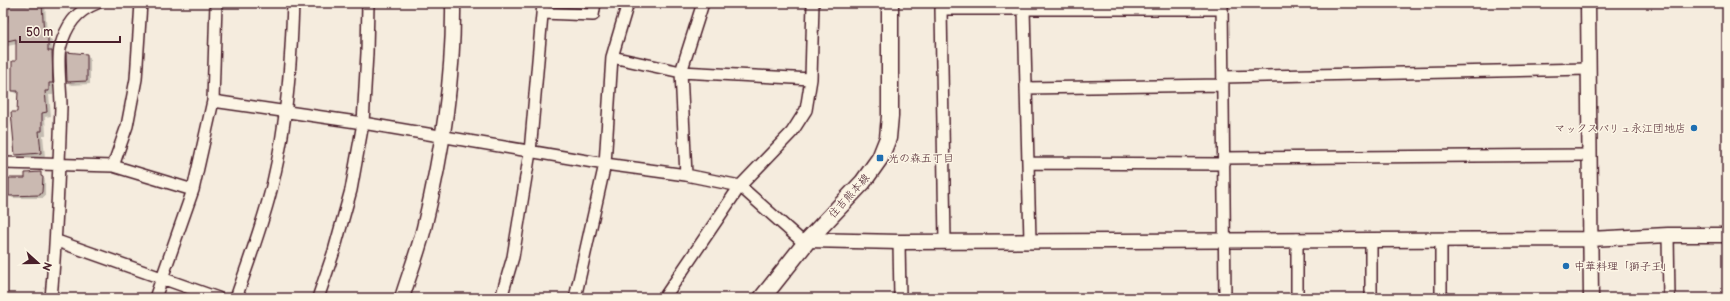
<svg xmlns="http://www.w3.org/2000/svg" width="1730" height="301" font-family="'Balsamiq Sans','Klee One',sans-serif">
  <style>
    .shadow { fill: #0003 }
    .building { fill: #cab9b1; stroke: #4a1f2b }
    .lines { fill: none; stroke-linecap: round; stroke-linejoin: round }
    .minor-casing { stroke: #4a1f2b; stroke-width: 14 }
    .tertiary-casing { stroke: #4a1f2b; stroke-width: 17 }
    .secondary-casing { stroke: #4a1f2b; stroke-width: 19 }
    .minor { stroke: #fcf5e5; stroke-width: 11 }
    .tertiary { stroke: #fcf5e5; stroke-width: 14 }
    .secondary { stroke: #fcf5e5; stroke-width: 16 }
    .poi-dot { fill: #1f6fb2; stroke: #fcf5e5; stroke-width: 1.5 }
    .labels { text-anchor: middle; dominant-baseline: central; stroke-width: 3; stroke-linejoin: round; paint-order: stroke }
    .poi-label { font-size: 11px; fill: #4a1f2b; stroke: #fcf5e5; text-anchor: start }
    .street-label { font-size: 11px; fill: #4a1f2b; stroke: #fcf5e5 }
  </style>
  <rect width="100%" height="100%" fill="#f5ecde"/>
  <filter id="ink" filterUnits="userSpaceOnUse"><feTurbulence type="fractalNoise" baseFrequency=".025" numOctaves="2"/><feDisplacementMap in="SourceGraphic" scale="8" xChannelSelector="R" yChannelSelector="G"/><feConvolveMatrix kernelMatrix="1 2 1 2 8 2 1 2 1" color-interpolation-filters="sRGB"/></filter>
  <g filter="url(#ink)">
    <path class="shadow" d="M29,3h15l1,1 2,33 5,4v11l4,4 1,31h-4v8h-4l2,21 -6,1 1,18h-3l2,22 -25,2 -4,-5 3,-59 -6,-4 4,-29v-18l-14,3v-24h5l20,-17z
      M87,55l3,3v26l-19,1 -3,-3z
      M40,173l5,7v15l-2,3h-30l-3,-2 16,-17z"/>
    <path class="building" d="M28,3h14l2,33h4v15h4l1,32h-4v8h-4l2,21 -5,1v18h-3l2,22 -26,2 -4,-43h6l1,-21h-6v-30h4v-22l-13,3v-20h4l1,-17h19z
      M66,52l21,2v27l-20,1z
      M41,172v4l2,1 -1,15 -2,3 -31,1v-18h16v-5z"/>
    <g class="lines">
      <defs>
        <path id="minor" d="M1222,3l3,295
          M1024,9l6,232
          M543,13l50,2 2,-12
          M612,57l69,15 130,7
          M1223,77l365,-8
          M1026,88l197,-3
          M213,101l150,22 242,41 81,11 54,11 65,58
          M1224,158l365,-3
          M3,163l110,3 80,24
          M1028,163l196,1
          M113,166l14,-40 9,-47 5,-76
          M686,175l-5,-103 22,-69
          M1668,235l1,63
          M1371,239v59
          M1441,239v59
          M57,241l161,57
          M945,241l-4,-232h281
          M899,242l1,56
          M51,298c6,-64 8,-128 10,-192 0,-15 -4,-46 -1,-58 6,-22 16,-37 37,-45
          M155,298l38,-108 20,-89 3,-98
          M236,298c13,-38 28,-77 37,-116 14,-59 18,-119 20,-179
          M318,298l16,-47 17,-61 12,-67 4,-70 1,-50
          M501,298l12,-41 17,-105 13,-149
          M575,298l30,-134 7,-107 16,-54
          M664,298l76,-112 52,-54 14,-22 5,-31 2,-76
          M1297,298v-59"/>
        <path id="tertiary" d="M1588,3l3,295
          M808,240l91,2 691,-3 78,-4h59
          M402,298c7,-23 16,-46 22,-70 18,-74 30,-149 29,-225"/>
        <path id="secondary" d="M762,298l46,-58 55,-58 17,-24 8,-20 2,-22v-113"/>
      </defs>
      <use href="#minor" class="minor-casing"/>
      <use href="#tertiary" class="tertiary-casing"/>
      <use href="#secondary" class="secondary-casing"/>
      <use href="#minor" class="minor"/>
      <use href="#tertiary" class="tertiary"/>
      <use href="#secondary" class="secondary"/>
    </g>
  </g>
  <g class="poi-dot">
    <circle cx="1694" cy="128" r="4"/>
    <rect x="876" y="154" width="8" height="8" rx="2"/>
    <circle cx="1566" cy="266" r="4"/>
  </g>
  <g class="labels">
    <g class="poi-label">
      <text x="1686" y="128" text-anchor="end">マックスバリュ永江団地店</text>
      <text x="888" y="158">光の森五丁目</text>
      <text x="1574" y="266">中華料理「獅子王」</text>
    </g>
    <g class="street-label">
      <text transform="translate(849 196) rotate(-48)">住吉熊本線</text>
    </g>
  </g>
  <rect width="1730" height="301" fill="none" stroke="#fcf5e5" stroke-width="16"/>
  <rect x="8" y="8" width="1714" height="285" fill="none" stroke="#4a1f2b" stroke-width="1.5" filter="url(#ink)"/>
  <g transform="translate(38 263) rotate(111)" stroke="#fcf5e5" stroke-width="3" paint-order="stroke">
  <path d="M0-3L7 15L0 10L-7 15Z" fill="#4a1f2b"/>
  <text y="-6" font-size="11" font-weight="bold" text-anchor="middle" fill="#4a1f2b">N</text>
  </g>
  <path d="M20 36v6h100v-6" fill="none" stroke="#4a1f2b" stroke-width="2"/>
  <text x="26" y="36" font-size="12" fill="#4a1f2b" stroke="#fcf5e5" stroke-width="3" paint-order="stroke">50 m</text>
</svg>
